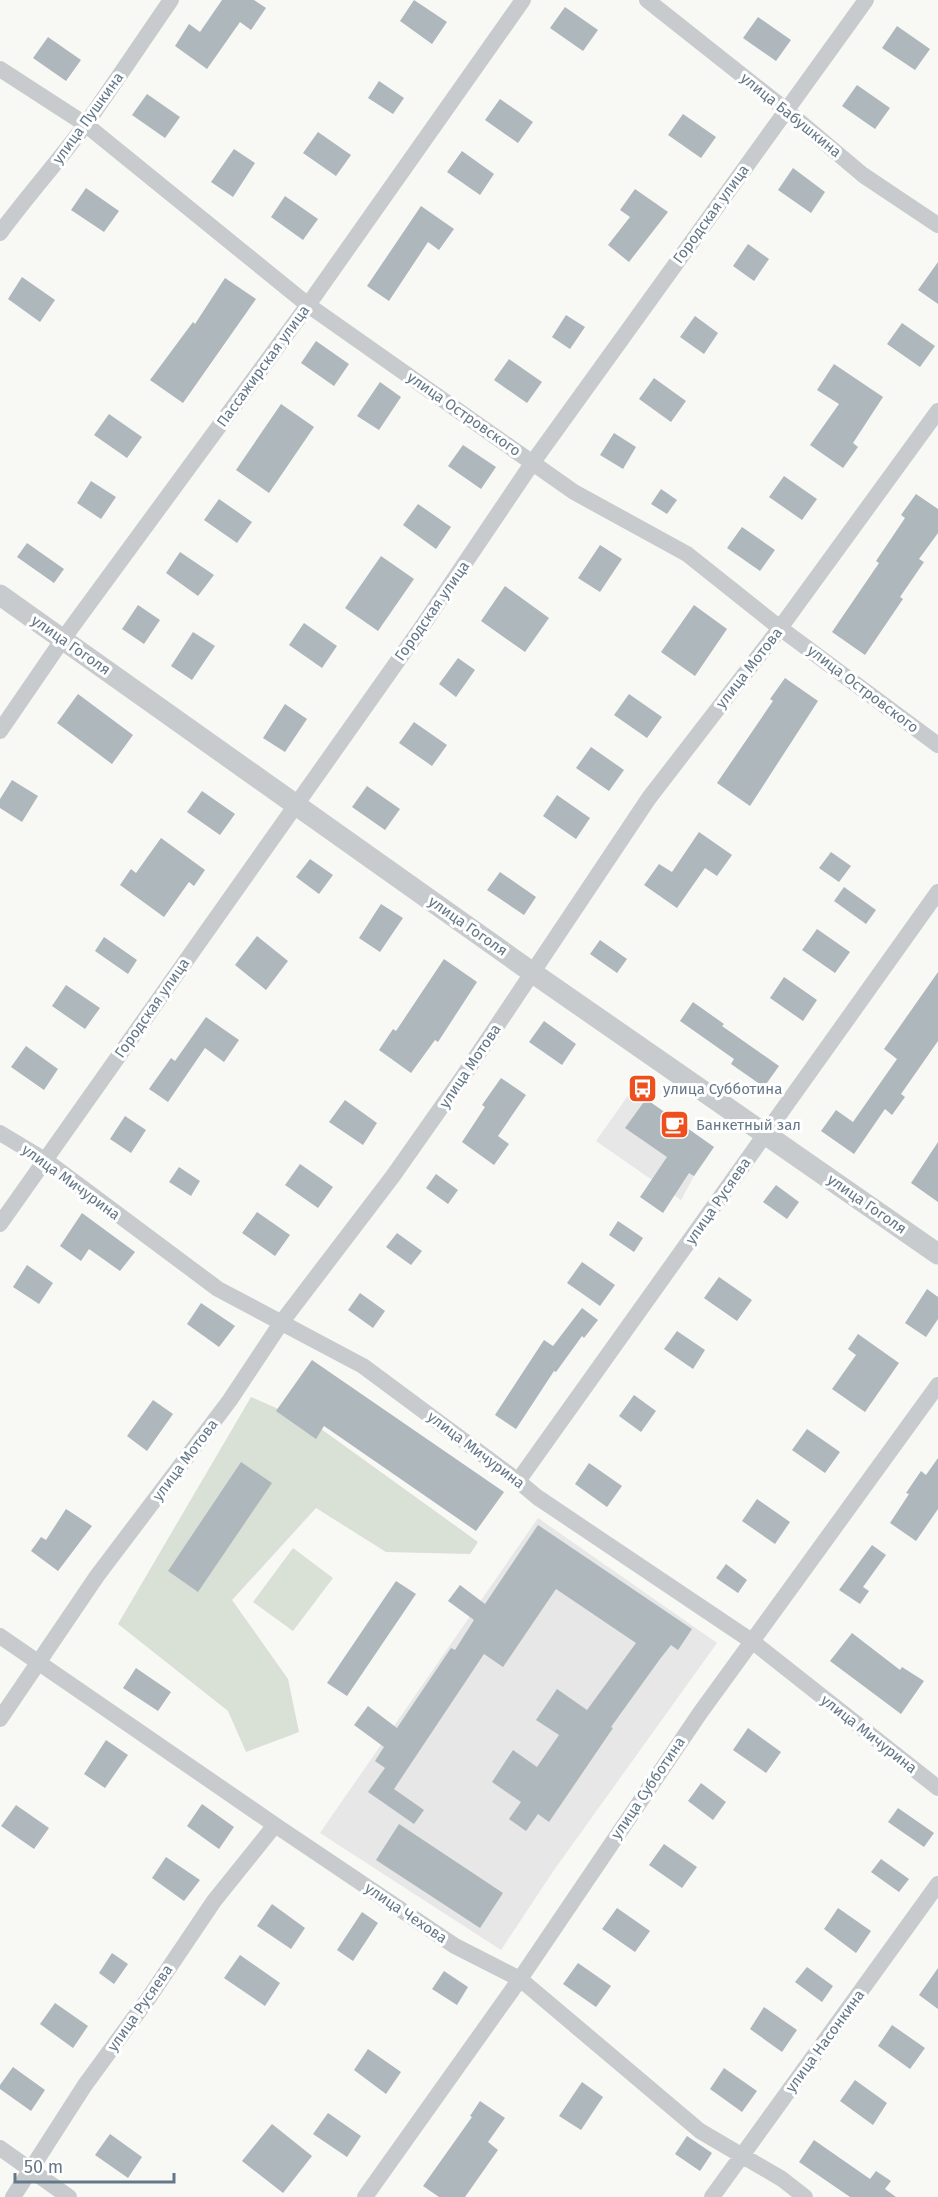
<svg xmlns="http://www.w3.org/2000/svg" width="938" height="2197" font-family="'Fira Sans',sans-serif">
  <style>
    .built { fill: #e6e7e6 }
    .green { fill: #d9e0d5 }
    .building { fill: #aeb7bc }
    .lines { fill: none; stroke-linecap: round; stroke-linejoin: round }
    .minor { stroke: #c7cbce; stroke-width: 16 }
    .tertiary { stroke: #c7cbce; stroke-width: 21 }
    .labels { text-anchor: middle; dominant-baseline: central; stroke-width: 6; stroke-linejoin: round; paint-order: stroke }
    .street-label { font-size: 15px; fill: #657888; stroke: #fff }
    .poi-label { font-size: 15px; fill: #657888; stroke: #fff; text-anchor: start }
  </style>
  <rect width="100%" height="100%" fill="#f8f8f5"/>
  <path class="built" d="M637,1083l9,16 68,48 -20,29 -13,24 -85,-59z
    M538,1518l179,125 -163,227 -53,80 -181,-117z"/>
  <path class="green" d="M251,1397l66,29 161,116 -8,12 -84,-2 -70,-44 -84,92 56,79 11,53 -53,20 -18,-41 -110,-87z
    M293,1548l40,30 -40,53 -40,-29z"/>
  <path class="building" d="M222,0h32l12,8 -15,22 -11,-8 -33,47 -32,-23 14,-22 11,8z
    M414,0l33,22 -15,22 -32,-23z
    M565,7l33,23 -15,21 -33,-23z
    M758,17l33,23 -15,21 -33,-23z
    M897,26l33,23 -15,21 -33,-22z
    M48,37l33,23 -15,21 -33,-23z
    M379,81l25,17 -11,16 -25,-16z
    M857,85l33,23 -15,21 -33,-23z
    M147,94l33,23 -15,21 -33,-23z
    M500,99l33,23 -15,21 -33,-23z
    M683,114l33,23 -15,21 -33,-23z
    M318,132l33,23 -15,21 -33,-23z
    M234,149l21,14 -22,34 -22,-15z
    M462,151l32,23 -14,21 -33,-23z
    M793,168l32,24 -14,21 -33,-23z
    M86,188l33,23 -15,21 -33,-22z
    M635,189l33,23 -39,50 -21,-17 22,-28 -10,-7z
    M285,196l33,23 -15,21 -32,-23z
    M421,206l33,23 -15,21 -11,-8 -39,59 -22,-15z
    M748,244l21,15 -15,22 -21,-15z
    M938,262v42l-20,-14z
    M22,277l33,23 -15,22 -32,-23z
    M225,278l31,21 -73,104 -33,-23 43,-58 2,2z
    M566,315l19,12 -15,22 -18,-12z
    M695,316l23,17 -14,21 -24,-17z
    M902,323l33,23 -15,21 -33,-23z
    M316,341l33,23 -15,22 -33,-23z
    M509,359l33,23 -15,21 -33,-23z
    M834,364l49,33 -30,46 5,4 -15,21 -33,-23 29,-41 -22,-14z
    M654,378l32,23 -15,21 -32,-23z
    M380,382l21,15 -22,33 -22,-14z
    M281,404l33,23 -45,66 -33,-23z
    M109,414l33,23 -15,21 -33,-23z
    M614,433l22,14 -13,22 -23,-14z
    M463,445l33,22 -15,22 -33,-23z
    M784,476l33,23 -15,21 -33,-23z
    M91,481l25,16 -15,22 -24,-16z
    M661,489l16,11 -10,14 -16,-10z
    M916,494l22,15v24l-19,26 5,3 -24,35 3,2 -38,56 -33,-23 47,-69 -3,-2 29,-43 -4,-3z
    M219,499l33,23 -15,21 -33,-23z
    M418,504l33,23 -15,22 -33,-24z
    M742,527l33,23 -15,21 -33,-23z
    M27,543l37,26 -10,14 -37,-26z
    M600,545l22,14 -22,33 -22,-14z
    M180,552l34,23 -16,21 -32,-23z
    M381,556l33,23 -36,52 -33,-23z
    M505,586l44,32 -24,34 -44,-31z
    M138,605l22,15 -16,24 -22,-15z
    M694,605l33,24 -32,47 -34,-24z
    M304,623l33,23 -15,22 -33,-23z
    M193,632l22,14 -23,34 -21,-14z
    M458,658l17,12 -19,27 -17,-13z
    M785,678l33,23 -68,105 -33,-23 56,-82 -3,-2z
    M78,694l55,41 -21,29 -55,-41z
    M629,694l33,23 -15,21 -33,-23z
    M285,704l22,15 -22,33 -22,-14z
    M414,722l33,23 -15,21 -33,-23z
    M591,747l33,23 -15,21 -33,-23z
    M12,780l26,16 -16,26 -22,-14v-9z
    M367,786l33,23 -15,21 -33,-23z
    M202,791l33,23 -15,21 -33,-23z
    M557,795l33,23 -14,21 -33,-23z
    M699,832l33,23 -15,21 -12,-8 -28,40 -33,-23 15,-21 13,8z
    M161,838l44,32 -11,16 -5,-4 -25,35 -44,-32 11,-16 5,4z
    M831,852l20,14 -12,16 -20,-14z
    M310,859l23,16 -14,19 -23,-17z
    M500,872l36,25 -12,18 -37,-25z
    M844,887l32,23 -10,14 -32,-23z
    M381,904l22,14 -23,34 -21,-14z
    M817,929l33,23 -15,21 -33,-23z
    M257,936l31,25 -22,29 -31,-25z
    M104,937l33,23 -9,14 -33,-23z
    M600,940l27,19 -10,14 -27,-19z
    M444,959l33,23 -39,60 -3,-2 -24,33 -32,-23 14,-21 3,2z
    M938,972v69l-37,53 4,3 -13,18 -7,-6 -31,45 -33,-23 15,-21 17,12 44,-63 -13,-10z
    M784,977l33,23 -14,21 -33,-23z
    M66,985l34,23 -15,21 -33,-23z
    M693,1002l31,22 -2,2 57,40 -15,21 -33,-23 3,-5 -54,-38z
    M206,1017l33,23 -15,22 -19,-14 -37,54 -19,-13 22,-31 4,3z
    M544,1021l32,23 -14,21 -33,-23z
    M26,1046l32,23 -14,21 -33,-23z
    M501,1078l25,17 -28,41 11,8 -15,21 -32,-23 23,-35 -3,-2z
    M646,1099l68,48 -20,29 -5,-3 -26,40 -23,-16 27,-40 -42,-29z
    M345,1100l32,23 -14,22 -34,-23z
    M125,1116l21,14 -15,23 -21,-14z
    M938,1142v60l-27,-19z
    M300,1164l33,23 -15,21 -33,-23z
    M179,1167l21,14 -9,15 -22,-14z
    M436,1174l22,16 -10,14 -22,-16z
    M776,1185l23,17 -12,17 -24,-17z
    M257,1212l33,23 -15,21 -33,-23z
    M82,1213l53,39 -15,19 -31,-22 -8,12 -21,-15z
    M618,1221l25,17 -9,14 -25,-17z
    M397,1233l25,18 -11,14 -25,-18z
    M582,1262l33,23 -15,21 -33,-23z
    M27,1265l26,18 -14,21 -26,-17z
    M719,1277l33,23 -15,21 -33,-23z
    M927,1289l11,8v22l-12,18 -21,-14z
    M360,1293l25,18 -12,17 -25,-18z
    M201,1303l34,23 -16,21 -32,-23z
    M582,1308l16,12 -14,18 -2,-2 -26,36 -2,-1 -38,58 -21,-14 49,-75 9,6z
    M677,1331l28,19 -12,19 -29,-20z
    M858,1334l41,29 -34,49 -33,-23 24,-34 -8,-6z
    M312,1360l192,132 -28,39 -152,-105 -8,13 -40,-28z
    M634,1395l22,16 -15,21 -22,-16z
    M153,1400l20,14 -26,37 -20,-15z
    M807,1429l33,23 -15,21 -33,-23z
    M938,1458v51l-22,32 -26,-18 19,-29 -3,-1 15,-22 5,4z
    M241,1462l31,21 -74,109 -30,-21z
    M589,1463l33,23 -15,21 -32,-23z
    M757,1499l33,23 -15,22 -33,-23z
    M66,1509l26,17 -34,45 -27,-20 10,-14 5,3z
    M538,1525l154,104 -14,21 -7,-5 -11,14 -49,68 2,1 -64,94 -11,-8 -12,17 -17,-12 12,-17 -29,-20 21,-32 24,17 22,-32 -23,-15 21,-31 30,21 49,-67 -80,-54 -53,78 -19,-13 -90,135 30,21 -10,14 -46,-32 17,-24 -10,-7 9,-14 -30,-22 14,-19 29,22 54,-80 4,2 19,-30 -26,-19 12,-16 25,19z
    M872,1545l14,10 -23,32 6,4 -9,13 -21,-14z
    M726,1564l21,16 -9,13 -22,-15z
    M396,1581l20,13 -69,102 -20,-13z
    M852,1633l48,37 2,-3 22,14 -23,33 -71,-53z
    M136,1668l35,24 -13,19 -35,-23z
    M748,1728l33,24 -15,21 -33,-23z
    M106,1740l22,15 -23,33 -21,-14z
    M701,1783l25,19 -13,18 -25,-19z
    M202,1804l32,23 -15,22 -32,-23z
    M16,1805l33,23 -15,21 -33,-23z
    M898,1808l36,25 -10,14 -36,-25z
    M399,1824l104,69 -23,35 -104,-68z
    M664,1844l33,23 -15,21 -33,-23z
    M166,1857l34,23 -16,21 -32,-23z
    M881,1859l28,20 -10,13 -28,-20z
    M272,1904l33,24 -14,21 -34,-23z
    M617,1908l33,23 -15,21 -33,-23z
    M838,1908l33,23 -15,22 -32,-24z
    M362,1912l16,11 -25,38 -16,-11z
    M112,1953l16,11 -14,20 -15,-11z
    M240,1955l40,28 -15,23 -41,-28z
    M578,1963l33,23 -15,21 -33,-23z
    M807,1967l26,19 -11,16 -27,-20z
    M938,1968v41l-19,-14z
    M444,1971l24,16 -11,18 -25,-16z
    M55,2003l33,23 -15,22 -33,-24z
    M764,2007l33,23 -15,22 -32,-23z
    M892,2025l33,23 -15,21 -32,-23z
    M368,2049l33,23 -15,22 -32,-24z
    M13,2067l32,23 -14,21 -31,-22v-4z
    M724,2068l33,23 -15,21 -32,-23z
    M855,2080l32,23 -14,22 -33,-24z
    M582,2082l21,15 -22,33 -22,-14z
    M480,2101l25,17 -17,24 10,8 -33,47h-26l-16,-11 49,-69 -2,-1z
    M328,2113l33,23 -14,21 -34,-23z
    M272,2124l40,32 -29,37 -41,-32z
    M110,2134l32,23 -14,21 -33,-23z
    M687,2136l25,17 -12,18 -25,-17z
    M814,2140l56,39 6,-8 15,10 -6,8 11,8h-46l-51,-35z"/>
  <g class="lines">
    <path class="minor" d="M647,0l139,110 77,65 75,50
      M0,69l85,55 223,181 266,187 113,62 93,74 158,117
      M0,233c27,-37 58,-71 85,-108 29,-41 57,-83 86,-125
      M0,731l63,-92 245,-334 215,-305
      M0,1133l45,27 173,129 145,77 155,115 19,16 216,145 185,146
      M0,1224l421,-596 112,-166 333,-462
      M518,1481l420,-589
      M0,1636l275,189 180,121 65,33 180,152 82,48 23,18
      M0,1719l97,-143 133,-176 51,-77 112,-147 71,-101 185,-277 131,-170 158,-217
      M0,2148l69,49
      M13,2197l72,-112 65,-89 64,-95 61,-76
      M365,2197l155,-218 180,-266 238,-328
      M712,2197l226,-313"/>
    <path class="tertiary" d="M0,595l533,378 405,281"/>
  </g>
  <defs>
    <symbol id="bus-square" viewBox="-11 -11 22 22"><rect x="-9" y="-9" width="18" height="18" rx="4" fill="#ef4f1d" stroke="#fff"/><path d="M-5-6H5V4H4V6H2V4H-2V6H-4V4H-5ZM-3.5-4V0h7V-4ZM-3.5 1.2v1.5H-2V1.2ZM2 1.2v1.5H3.5V1.2Z" fill="#fff"/></symbol>
    <symbol id="cafe-square" viewBox="-11 -11 22 22"><rect x="-9" y="-9" width="18" height="18" rx="4" fill="#ef4f1d" stroke="#fff"/><path d="M-5.5-4.5H6V0H3Q3 3.5 0 3.5H-2.5Q-5.5 3.5-5.5 0ZM3-3.2v2h1.7v-2ZM-6 4.5H4V6H-6Z" fill="#fff"/></symbol>
  </defs>
  <g fill-rule="evenodd">
    <use href="#bus-square" x="626" y="1072" width="33" height="33"/>
    <use href="#cafe-square" x="658" y="1108" width="33" height="33"/>
  </g>
  <g class="labels">
    <g class="street-label">
      <text transform="translate(791 115) rotate(39)">улица Бабушкина</text>
      <text transform="translate(88 118) rotate(-54)">улица Пушкина</text>
      <text transform="translate(711 214) rotate(-54)">Городская улица</text>
      <text transform="translate(263 366) rotate(-54)">Пассажирская улица</text>
      <text transform="translate(464 414) rotate(35)">улица Островского</text>
      <text transform="translate(432 611) rotate(-55)">Городская улица</text>
      <text transform="translate(71 645) rotate(35)">улица Гоголя</text>
      <text transform="translate(749 668) rotate(-52)">улица Мотова</text>
      <text transform="translate(863 689) rotate(37)">улица Островского</text>
      <text transform="translate(468 926) rotate(35)">улица Гоголя</text>
      <text transform="translate(152 1008) rotate(-55)">Городская улица</text>
      <text transform="translate(470 1066) rotate(-56)">улица Мотова</text>
      <text transform="translate(71 1182) rotate(36)">улица Мичурина</text>
      <text transform="translate(718 1201) rotate(-55)">улица Русяева</text>
      <text transform="translate(867 1204) rotate(35)">улица Гоголя</text>
      <text transform="translate(476 1450) rotate(37)">улица Мичурина</text>
      <text transform="translate(185 1460) rotate(-53)">улица Мотова</text>
      <text transform="translate(869 1734) rotate(38)">улица Мичурина</text>
      <text transform="translate(648 1788) rotate(-56)">улица Субботина</text>
      <text transform="translate(406 1913) rotate(34)">улица Чехова</text>
      <text transform="translate(140 2008) rotate(-55)">улица Русяева</text>
      <text transform="translate(825 2041) rotate(-54)">улица Насонкина</text>
    </g>
    <g class="poi-label">
      <text x="663" y="1089">улица Субботина</text>
      <text x="696" y="1125">Банкетный зал</text>
    </g>
  </g>
  <path d="M15 2173v9h159v-9" fill="none" stroke="#657888" stroke-width="3"/>
  <text x="24" y="2173" font-size="18" fill="#657888" stroke="#ffffff" stroke-width="4.5" paint-order="stroke">50 m</text>
</svg>
